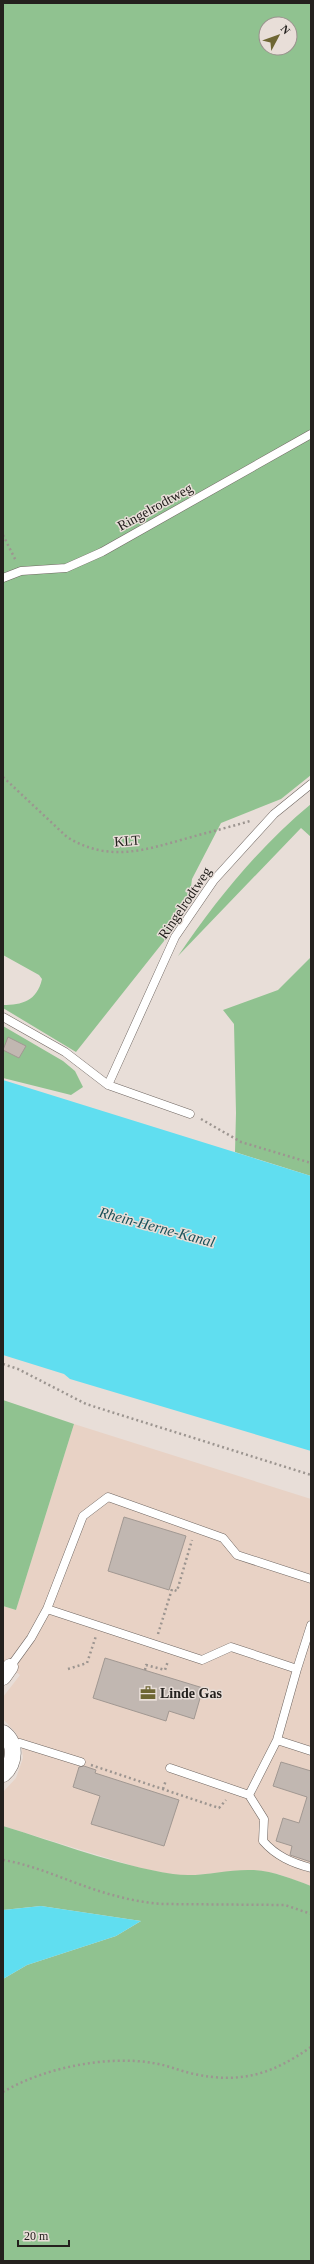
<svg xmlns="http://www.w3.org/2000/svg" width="314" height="2264" font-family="Georgia,serif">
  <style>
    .industrial { fill: #e8d2c5 }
    .green { fill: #90c290; fill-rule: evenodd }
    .water { fill: #60def0 }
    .building { fill: #c1b7b1; stroke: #a19892 }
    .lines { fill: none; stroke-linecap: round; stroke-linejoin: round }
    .lane-casing { stroke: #706762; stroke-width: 9 }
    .street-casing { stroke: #706762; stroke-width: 17 }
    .path { stroke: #9c9590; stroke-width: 2.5; stroke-dasharray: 2 3; stroke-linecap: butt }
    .lane { stroke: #fff; stroke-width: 8 }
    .street { stroke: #fff; stroke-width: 16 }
    .labels { text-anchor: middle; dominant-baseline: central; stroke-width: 3; stroke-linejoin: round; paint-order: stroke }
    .street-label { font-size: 14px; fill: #24211e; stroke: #e8ded8 }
    .poi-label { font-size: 14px; font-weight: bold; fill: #24211e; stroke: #e8ded8; text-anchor: start }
    .water-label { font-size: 15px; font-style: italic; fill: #195058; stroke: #e8ded8 }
  </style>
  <rect width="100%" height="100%" fill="#e8ded8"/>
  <path class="industrial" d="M74,1424l237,75v387l-33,-12 -25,-4 -57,5h-21l-35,-7 -137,-42v-34l13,-14 7,-20 -1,-10 -6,-15 -13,-14v-22l17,-22 -17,-13v-56l13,4z"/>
  <path class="green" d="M3,3h308v772l-30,24 -60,24 -29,56 -3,23 -21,34 -92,116 -73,-44v-3c19,0 34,-4 39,-26l-3,-4 -36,-20zM266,24h24v24h-24z
    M311,804v33l-10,-9 -123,128c38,-56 81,-109 133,-152z
    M311,957v219l-76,-24 1,-39 -2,-89 -11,-14 55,-20z
    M3,1026l60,35 12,10 8,16 -12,8 -68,-17z
    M3,1400l71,24 -58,186 -13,-4z
    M3,1826c56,17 112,39 170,48 27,4 53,-5 79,-4 21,1 40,9 59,16v375h-308v-282l24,-14 89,-29 25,-15 -100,-15 -38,4z"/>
  <path class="water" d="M3,1080l308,96v275l-241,-72 -6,-5 -61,-19z
    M41,1906l100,15 -25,15 -89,29 -24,14v-69z"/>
  <path class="building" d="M8,1037l18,9 -7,12 -16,-8z
    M124,1517l62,19 -17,54 -61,-19z
    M105,1658l98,30 -9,31 -25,-8 -3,10 -73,-23z
    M281,1762l30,9v91l-21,-7 2,-9 -16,-5 7,-23 16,5 8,-26 -34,-11z
    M84,1766l12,4 -1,3 84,27 -15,46 -73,-22 9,-28 -27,-9 6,-20z"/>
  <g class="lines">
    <defs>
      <path id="lane" d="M3,578l18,-7 45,-3 36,-16 209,-118
        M3,1017l62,35 43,33 82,29
        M108,1085l67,-148 39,-57 60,-66 37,-30
        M47,1609l155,51 29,-13 66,22 -20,71 -28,55 15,24 -1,22c13,15 29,22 48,27
        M10,1667l21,-29 16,-29 36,-93 25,-19 115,41 14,17 74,24
        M297,1669l14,-44
        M277,1740l34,11
        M12,1744l8,-1 61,19
        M170,1768l79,27"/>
      <path id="street" d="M3,1677l7,-10
        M3,1733c14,10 12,31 0,41"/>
    </defs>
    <use href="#lane" class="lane-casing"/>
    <use href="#street" class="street-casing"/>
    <path class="path" d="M3,535l13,26
      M3,777l64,60c42,26 78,13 121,1 21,-6 42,-11 62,-17
      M201,1119l40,23 70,21
      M3,1364l15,5 68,35 225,71
      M158,1634l14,-45 5,2 15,-51
      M68,1669l19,-6 9,-27
      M145,1670l1,-5 19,5 3,-9
      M91,1765l128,43 7,-8
      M163,1789l3,-9
      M3,1860c30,5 58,18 87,28 23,8 47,14 71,16l124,1 26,9
      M3,2092c40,-24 104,-37 150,-29 14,2 27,8 41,11 48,10 78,0 117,-27"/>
    <use href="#lane" class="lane"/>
    <use href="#street" class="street"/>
  </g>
  <defs>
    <symbol id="office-bare" viewBox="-9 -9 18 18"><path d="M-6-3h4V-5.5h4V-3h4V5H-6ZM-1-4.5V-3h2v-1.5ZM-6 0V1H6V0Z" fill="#6e6633" stroke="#e8ded8" stroke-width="2.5" paint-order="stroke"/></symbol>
  </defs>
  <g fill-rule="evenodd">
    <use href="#office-bare" x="137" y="1682" width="22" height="22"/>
  </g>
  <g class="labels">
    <g class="street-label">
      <text transform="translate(155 507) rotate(-29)">Ringelrodtweg</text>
      <text transform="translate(127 841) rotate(-4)">KLT</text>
      <text transform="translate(185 903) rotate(-56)">Ringelrodtweg</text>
    </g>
    <g class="poi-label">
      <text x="160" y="1693">Linde Gas</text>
    </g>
    <g class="water-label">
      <text transform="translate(157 1227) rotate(15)">Rhein-Herne-Kanal</text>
    </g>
  </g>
  <rect width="314" height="2264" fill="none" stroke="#24211e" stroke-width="8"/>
  <g transform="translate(278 36) rotate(49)"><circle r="19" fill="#e8ded8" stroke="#9a928e"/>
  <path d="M0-3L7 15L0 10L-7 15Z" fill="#6e6633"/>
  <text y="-6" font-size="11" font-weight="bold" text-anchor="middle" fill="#24211e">N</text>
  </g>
  <path d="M18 2240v6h51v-6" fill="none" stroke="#24211e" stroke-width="2"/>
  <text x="24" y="2240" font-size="12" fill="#24211e" stroke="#e8ded8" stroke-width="3" paint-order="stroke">20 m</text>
</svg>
